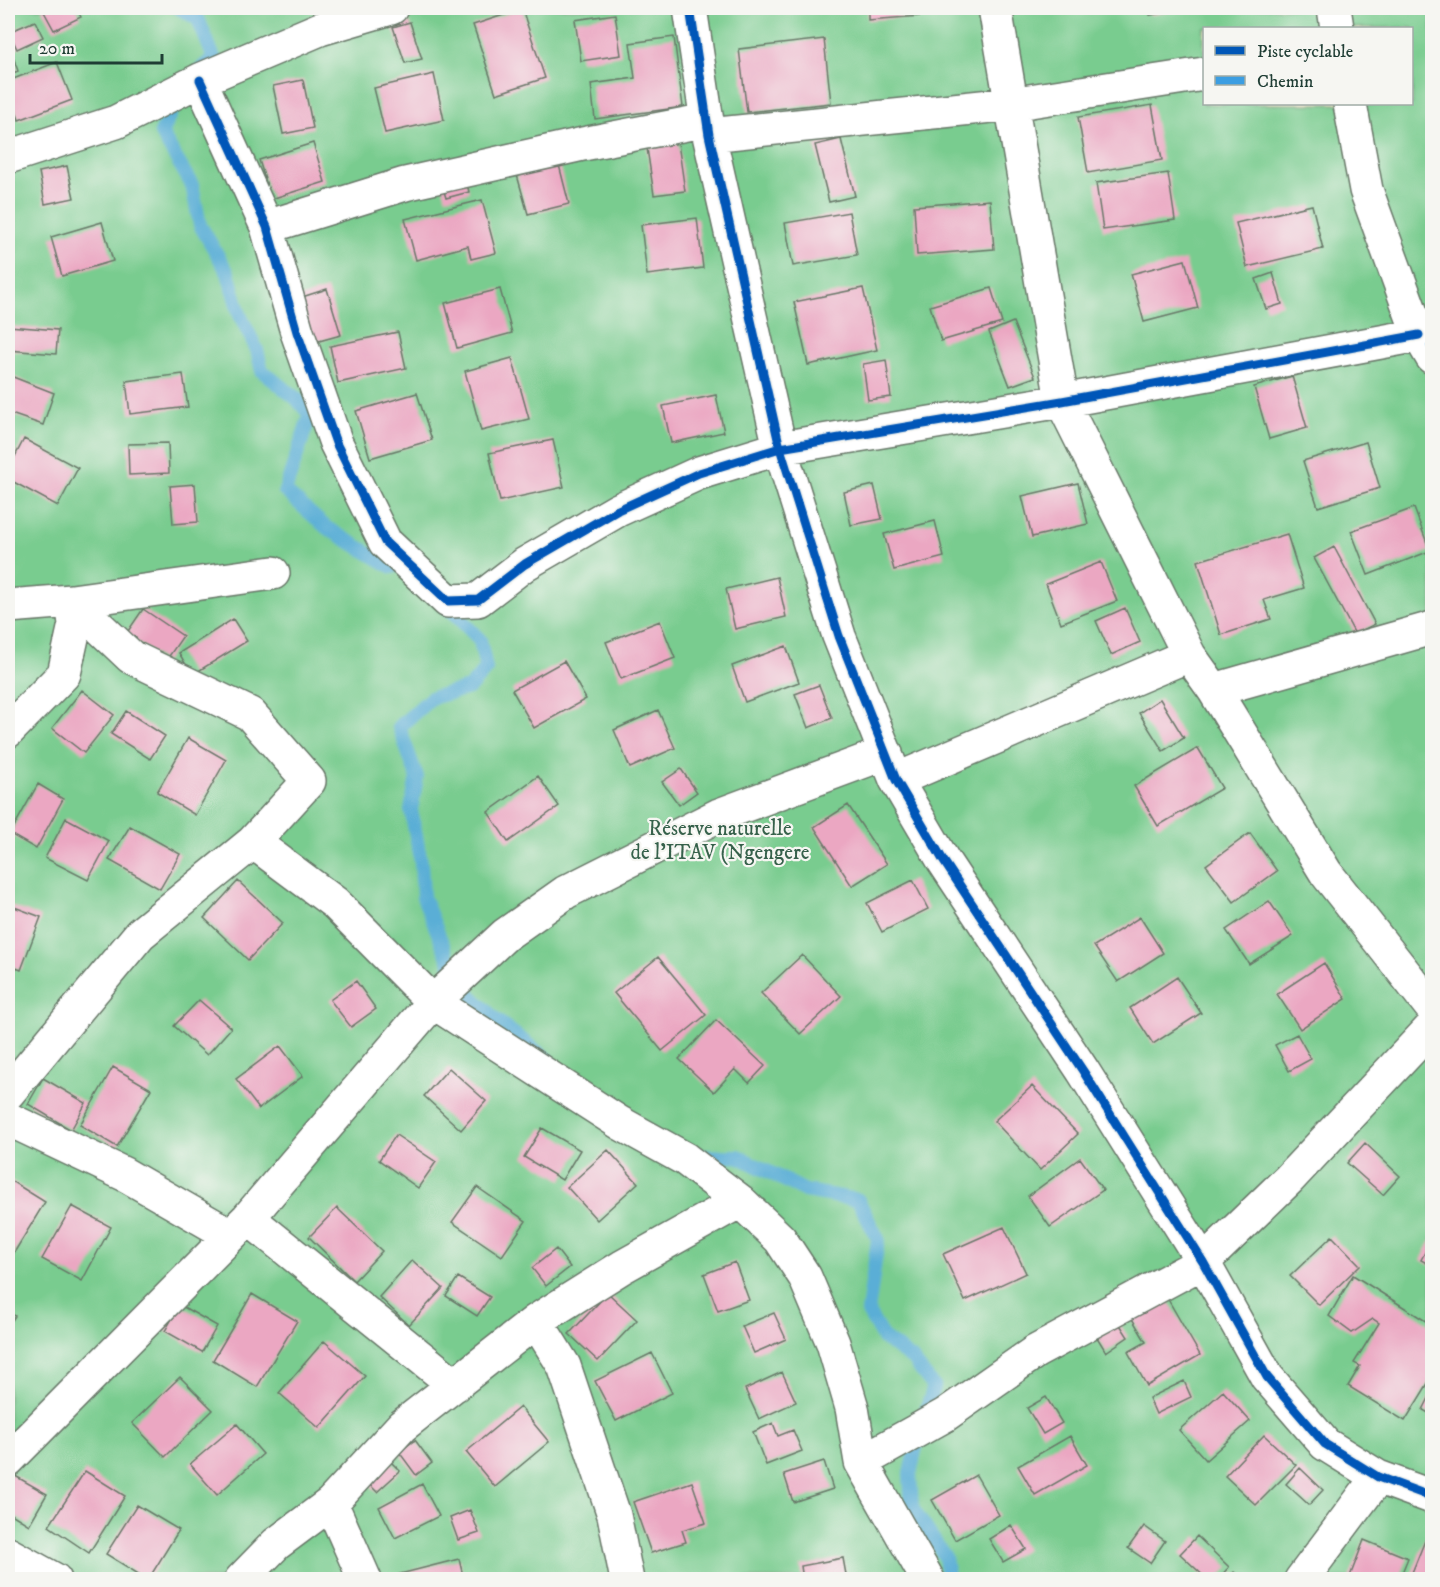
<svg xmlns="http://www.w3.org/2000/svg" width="1440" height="1587" font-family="'IM FELL DW Pica',serif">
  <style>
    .green { fill: #79cc8f; stroke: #4c8462; stroke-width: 1.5; fill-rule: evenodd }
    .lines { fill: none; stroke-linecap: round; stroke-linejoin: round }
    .stream { stroke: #5aaed6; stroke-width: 14 }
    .building { fill: #eba7c2 }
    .minor-casing { stroke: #687768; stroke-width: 36 }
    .minor { stroke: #fff; stroke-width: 33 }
    .quiet { stroke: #3c9ee2; stroke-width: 8; stroke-dasharray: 15 8; stroke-linecap: butt }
    .cycleway-casing { stroke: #f6f6f2; stroke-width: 13 }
    .cycleway { stroke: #0057b8; stroke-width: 9 }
    .labels { text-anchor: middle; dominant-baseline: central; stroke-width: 4.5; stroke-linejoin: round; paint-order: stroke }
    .park-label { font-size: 21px; fill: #36614b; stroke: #f6f6f2 }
  </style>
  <rect width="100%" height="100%" fill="#f6f6f2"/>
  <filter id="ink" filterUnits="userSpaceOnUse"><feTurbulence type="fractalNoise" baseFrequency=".0167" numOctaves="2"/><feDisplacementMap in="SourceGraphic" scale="12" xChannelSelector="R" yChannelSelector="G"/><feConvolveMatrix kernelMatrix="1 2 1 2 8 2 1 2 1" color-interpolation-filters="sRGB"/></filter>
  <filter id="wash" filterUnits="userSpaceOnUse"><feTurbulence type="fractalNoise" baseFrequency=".008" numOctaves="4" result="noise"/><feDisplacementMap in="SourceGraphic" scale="24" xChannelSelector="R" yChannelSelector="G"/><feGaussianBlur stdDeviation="1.35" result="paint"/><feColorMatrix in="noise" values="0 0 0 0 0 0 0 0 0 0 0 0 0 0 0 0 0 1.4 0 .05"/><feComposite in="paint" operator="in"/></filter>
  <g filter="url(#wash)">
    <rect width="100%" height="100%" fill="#efe4c9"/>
    <path class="green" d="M8,8h1424v1571h-1424zM1204,28h208v76h-208z"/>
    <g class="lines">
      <path class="stream" d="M179,8l19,11 16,39 -11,9
        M178,98l-17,35 31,52 8,40 28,48 12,42 17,35 5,21 35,28 13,16 -25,76 42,37 65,39
        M445,604l35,36 6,29 -17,19 -38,10 -32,29 18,50 -6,33 10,52 2,35 36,87 37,36 51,39
        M690,1157l48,-1 67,35 53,9 20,39 -10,73 15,26 29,21 22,28 -14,42 -10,45 2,34 33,49 3,23"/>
    </g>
    <g id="blocks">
      <path class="building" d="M42,8h34l5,9 -27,13z
        M837,8h24v2l-23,2z
        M868,8h80v6l-80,6z
        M1149,8h23v3l-22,4z
        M522,9l23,69 -49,16 -23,-69z
        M615,14l6,41 -40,6 -6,-41z
        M35,21l8,16 -26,12 -8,-17z
        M410,22l12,37 -17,4 -12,-36z
        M674,37l9,70 -88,12 -4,-35 44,-6 -5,-35z
        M824,39l7,64 -84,9 -8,-63z
        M8,42l10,29 -10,4z
        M57,62l15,38 -53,20 -11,-31v-8z
        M434,74l10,46 -59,13 -11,-45z
        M303,80l10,48 -30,6 -10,-48z
        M1152,105l10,55 -74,13 -10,-56z
        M841,139l14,57 -26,6 -14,-57z
        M313,143l12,39 -54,17 -12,-39z
        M678,143l7,48 -31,4 -7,-47z
        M557,157l12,47 -41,10 -13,-46z
        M67,166l7,32 -29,6 -6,-32z
        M1168,173l7,47 -72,10 -7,-47z
        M465,175l4,17 -23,6 -5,-17z
        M482,200l14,53 -25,6 -3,-13 -52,14 -11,-41z
        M990,200l4,49 -77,6 -3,-49z
        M1312,205l11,44 -76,18 -11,-44z
        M849,212l8,43 -64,11 -8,-43z
        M697,218l6,50 -56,7 -6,-50z
        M102,222l11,39 -51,15 -11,-39z
        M1185,260l13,48 -54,14 -13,-48z
        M1273,273l9,31 -16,5 -10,-30z
        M863,288l14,62 -69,15 -14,-63z
        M991,288l11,35 -61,18 -11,-35z
        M327,289l14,46 -29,8 -13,-45z
        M500,289l12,44 -55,15 -12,-45z
        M1013,322l22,55 -25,9 -21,-54z
        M8,326l50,4 -2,24 -48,-4z
        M398,332l8,36 -68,15 -8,-37z
        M512,358l17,61 -48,12 -16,-60z
        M886,360l5,37 -23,3 -5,-36z
        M183,374l5,33 -58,7 -4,-33z
        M8,375l46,18 -11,32 -35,-12z
        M1292,376l15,52 -38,11 -15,-52z
        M417,393l15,47 -62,18 -14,-47z
        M716,395l8,37 -53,11 -8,-37z
        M24,439l54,29 -20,38 -50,-27v-9z
        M553,440l11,47 -64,14 -11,-48z
        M1366,442l14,46 -62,19 -15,-46z
        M168,443l1,30 -40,2 -1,-31z
        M1078,483l10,41 -56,13 -10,-41z
        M195,484l3,38 -25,2 -3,-38z
        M874,485l8,34 -31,6 -7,-33z
        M1414,508l16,43 -62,24 -17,-44z
        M935,521l9,36 -50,13 -10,-36z
        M1287,534l17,54 -40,12 7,19 -50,16 -23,-74z
        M1334,547l41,77 -20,10 -41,-76z
        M1101,562l16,39 -56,22 -15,-39z
        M777,577l9,40 -51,12 -9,-40z
        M1125,608l15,34 -29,13 -15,-34z
        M143,609l40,27 -18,26 -39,-28z
        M233,619l14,22 -55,34 -13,-22z
        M660,621l15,37 -54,21 -15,-37z
        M786,646l13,36 -54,20 -13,-36z
        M564,661l22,38 -52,29 -22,-38z
        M819,685l13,33 -24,10 -13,-34z
        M82,690l32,25 -30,38 -32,-25z
        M1160,699l24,39 -21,13 -24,-38z
        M658,710l17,38 -45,20 -16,-38z
        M126,711l39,25 -15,23 -39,-25z
        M188,738l38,22 -31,55 -38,-23z
        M1198,748l24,40 -64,38 -24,-40z
        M681,769l16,23 -18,13 -17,-23z
        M538,776l21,30 -51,36 -20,-30z
        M38,784l25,15 -27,50 -26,-15z
        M848,805l39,59 -35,22 -38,-59z
        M66,818l43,23 -21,39 -43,-22z
        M130,826l50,28 -20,35 -51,-29z
        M1250,833l27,38 -43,31 -28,-37z
        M913,880l15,29 -46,23 -15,-29z
        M238,881l45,42 -35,37 -44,-42z
        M1269,901l24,35 -44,28 -23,-34z
        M9,905l32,12 -20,53 -13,-5z
        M1140,917l23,36 -45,29 -24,-36z
        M802,955l39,41 -41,38 -39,-41z
        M658,957l48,58 -44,36 -48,-58z
        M1324,963l22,36 -46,30 -23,-35z
        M1177,977l24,36 -48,31 -23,-36z
        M356,981l20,28 -25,18 -21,-27z
        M199,1000l32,28 -24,27 -33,-29z
        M716,1020l49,46 -16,17 -14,-14 -21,23 -35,-33z
        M1297,1034l14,25 -22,12 -14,-26z
        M280,1046l23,30 -44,33 -23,-30z
        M113,1067l38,22 -34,58 -37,-22z
        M449,1068l37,33 -25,29 -37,-34z
        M43,1078l43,25 -15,27 -43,-26z
        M1032,1086l46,48 -38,36 -46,-49z
        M542,1128l38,22 -18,30 -38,-23z
        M396,1135l40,27 -18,26 -39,-28z
        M1365,1143l35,33 -17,19 -36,-32z
        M608,1150l30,33 -41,37 -30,-33z
        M1080,1158l23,32 -53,37 -22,-31z
        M8,1179l37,23 -36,59 -1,-1z
        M477,1187l49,34 -24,35 -50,-34z
        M72,1206l39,21 -29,54 -40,-22z
        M337,1208l45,43 -28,30 -45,-44z
        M1004,1227l22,46 -61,28 -22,-47z
        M1332,1236l28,29 -41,40 -29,-29z
        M1432,1239v27l-11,-6z
        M556,1249l14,18 -24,19 -14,-18z
        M412,1260l31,28 -34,37 -30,-28z
        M735,1262l14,38 -31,11 -14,-37z
        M1353,1275l79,50v52l-27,44 -57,-35 12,-20 -6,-3 25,-40 -6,-4 -21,14 -23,-17z
        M458,1277l32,20 -13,19 -31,-20z
        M608,1293l29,27 -39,41 -29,-27z
        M252,1294l45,27 -40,66 -44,-27z
        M1166,1296l34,59 -53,31 -19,-34 18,-10 -15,-25z
        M180,1305l37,21 -15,26 -37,-21z
        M8,1311l7,5 -7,10z
        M774,1313l12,26 -32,14 -12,-27z
        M1117,1320l11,17 -22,15 -11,-18z
        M324,1341l41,35 -46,52 -40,-35z
        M652,1353l20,40 -56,28 -21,-40z
        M782,1372l14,30 -37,17 -14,-30z
        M180,1377l33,33 -48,47 -33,-34z
        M1184,1381l7,16 -35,17 -7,-16z
        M1223,1391l27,30 -44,39 -27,-30z
        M1432,1392v23l-9,-5z
        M1046,1397l16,26 -19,11 -16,-26z
        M520,1407l29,35 -54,45 -29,-35z
        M773,1423l5,13 15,-6 9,21 -36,14 -13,-33z
        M237,1424l26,30 -46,41 -27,-31z
        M1264,1435l32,30 -40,40 -31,-29z
        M1070,1436l17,29 -52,30 -17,-29z
        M415,1440l17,23 -16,12 -17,-23z
        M390,1461l10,10 -23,21 -10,-10z
        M824,1461l9,28 -40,13 -9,-28z
        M1300,1468l23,22 -14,15 -23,-21z
        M85,1471l40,25 -36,57 -40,-27z
        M10,1473l37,21 -18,31 -21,-13v-34z
        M976,1475l23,40 -44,25 -23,-40z
        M692,1482l14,41 -24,7 4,12 -35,11 -18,-51z
        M422,1484l17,32 -44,22 -16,-31z
        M137,1505l42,25 -31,50 -42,-26z
        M470,1510l9,23 -21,7 -8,-22z
        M1011,1525l15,24 -23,13 -14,-23z
        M1144,1526l21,15 -15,22 -22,-15z
        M1197,1536l32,31 -12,13h-9l-28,-26z
        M1426,1538l6,3v39h-23z
        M1364,1540l44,18 -9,22 -50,-1z
        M843,1558l4,22h-44l-2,-14z
        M459,1559l5,21h-76v-3z
        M1234,1572l9,8h-16z"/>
    </g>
  </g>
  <g filter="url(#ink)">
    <use href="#blocks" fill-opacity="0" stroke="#687768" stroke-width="1.5"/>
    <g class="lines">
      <defs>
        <path id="minor" d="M690,8l19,127 71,313 59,188 57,144 47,80 140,211 120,191 64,115 58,67 53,33 54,20
          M995,8l67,393 127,254 25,35 112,183 106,135
          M1334,8l3,20
          M200,80l67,147 30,105 39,111 49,99 63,59 30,-1 47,-36 93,-54 81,-37 81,-25 282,-47 357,-66
          M1350,104l16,86 53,145 13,22
          M709,135l302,-31 193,-30
          M8,157l108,-35 84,-42 120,-51 71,-21
          M267,227l138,-43 178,-40 124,-24
          M72,601l59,56 119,57 59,67 -56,61 82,61 98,99 187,121 65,36 55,42 40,38 25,38 28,66 19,65 9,54 67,118
          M8,606l64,-5 201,-28
          M1214,690l218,-62
          M8,731l56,-57 11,-50 -3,-23
          M896,780l293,-125
          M8,1093l132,-159 113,-92
          M8,1119l116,55 106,61
          M248,1218l207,167
          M536,1321l28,45 50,149 13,65
          M8,1460l240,-242 185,-216 72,-67 61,-43 153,-77 167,-62
          M861,1462l84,-47 90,-63 168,-90 86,-83 143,-152
          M331,1503l34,77
          M8,1554l47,26
          M241,1580l35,-36 55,-41 71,-77 134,-105 86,-54 118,-66
          M1301,1580l77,-103"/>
      </defs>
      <use href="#minor" class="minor-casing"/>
      <use href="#minor" class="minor"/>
      <path class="quiet" d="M1427,349l5,-1"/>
      <defs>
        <path id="cycleway" d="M690,8l19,127 71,313 59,188 57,144 47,80 140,211 120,191 64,115 58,67 53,33 54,20
          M200,80l67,147 30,105 39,111 49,99 63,59 30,-1 47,-36 93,-54 81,-37 81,-25 282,-47 357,-66"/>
      </defs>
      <use href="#cycleway" class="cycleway-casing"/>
      <use href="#cycleway" class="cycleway"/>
    </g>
  </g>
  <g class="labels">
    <g class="park-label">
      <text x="720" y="829">Réserve naturelle<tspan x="720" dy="24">de l'ITAV (Ngengere</tspan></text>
    </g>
  </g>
  <rect width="1440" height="1587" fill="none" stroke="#f6f6f2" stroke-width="30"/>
  <rect x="1203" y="27" width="210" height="78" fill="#f6f6f2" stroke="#a0aca6" stroke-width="1.5"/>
  <rect x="1215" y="46" width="30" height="9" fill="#0057b8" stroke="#a0aca6" stroke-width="1.5"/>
  <text x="1257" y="57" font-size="18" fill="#1f3d34">Piste cyclable</text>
  <rect x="1215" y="76" width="30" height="9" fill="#3c9ee2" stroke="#a0aca6" stroke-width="1.5"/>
  <text x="1257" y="87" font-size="18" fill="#1f3d34">Chemin</text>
  <path d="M30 54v9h132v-9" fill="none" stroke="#1f3d34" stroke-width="3"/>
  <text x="39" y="54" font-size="18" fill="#1f3d34" stroke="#f6f6f2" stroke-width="4.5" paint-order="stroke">20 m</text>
</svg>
